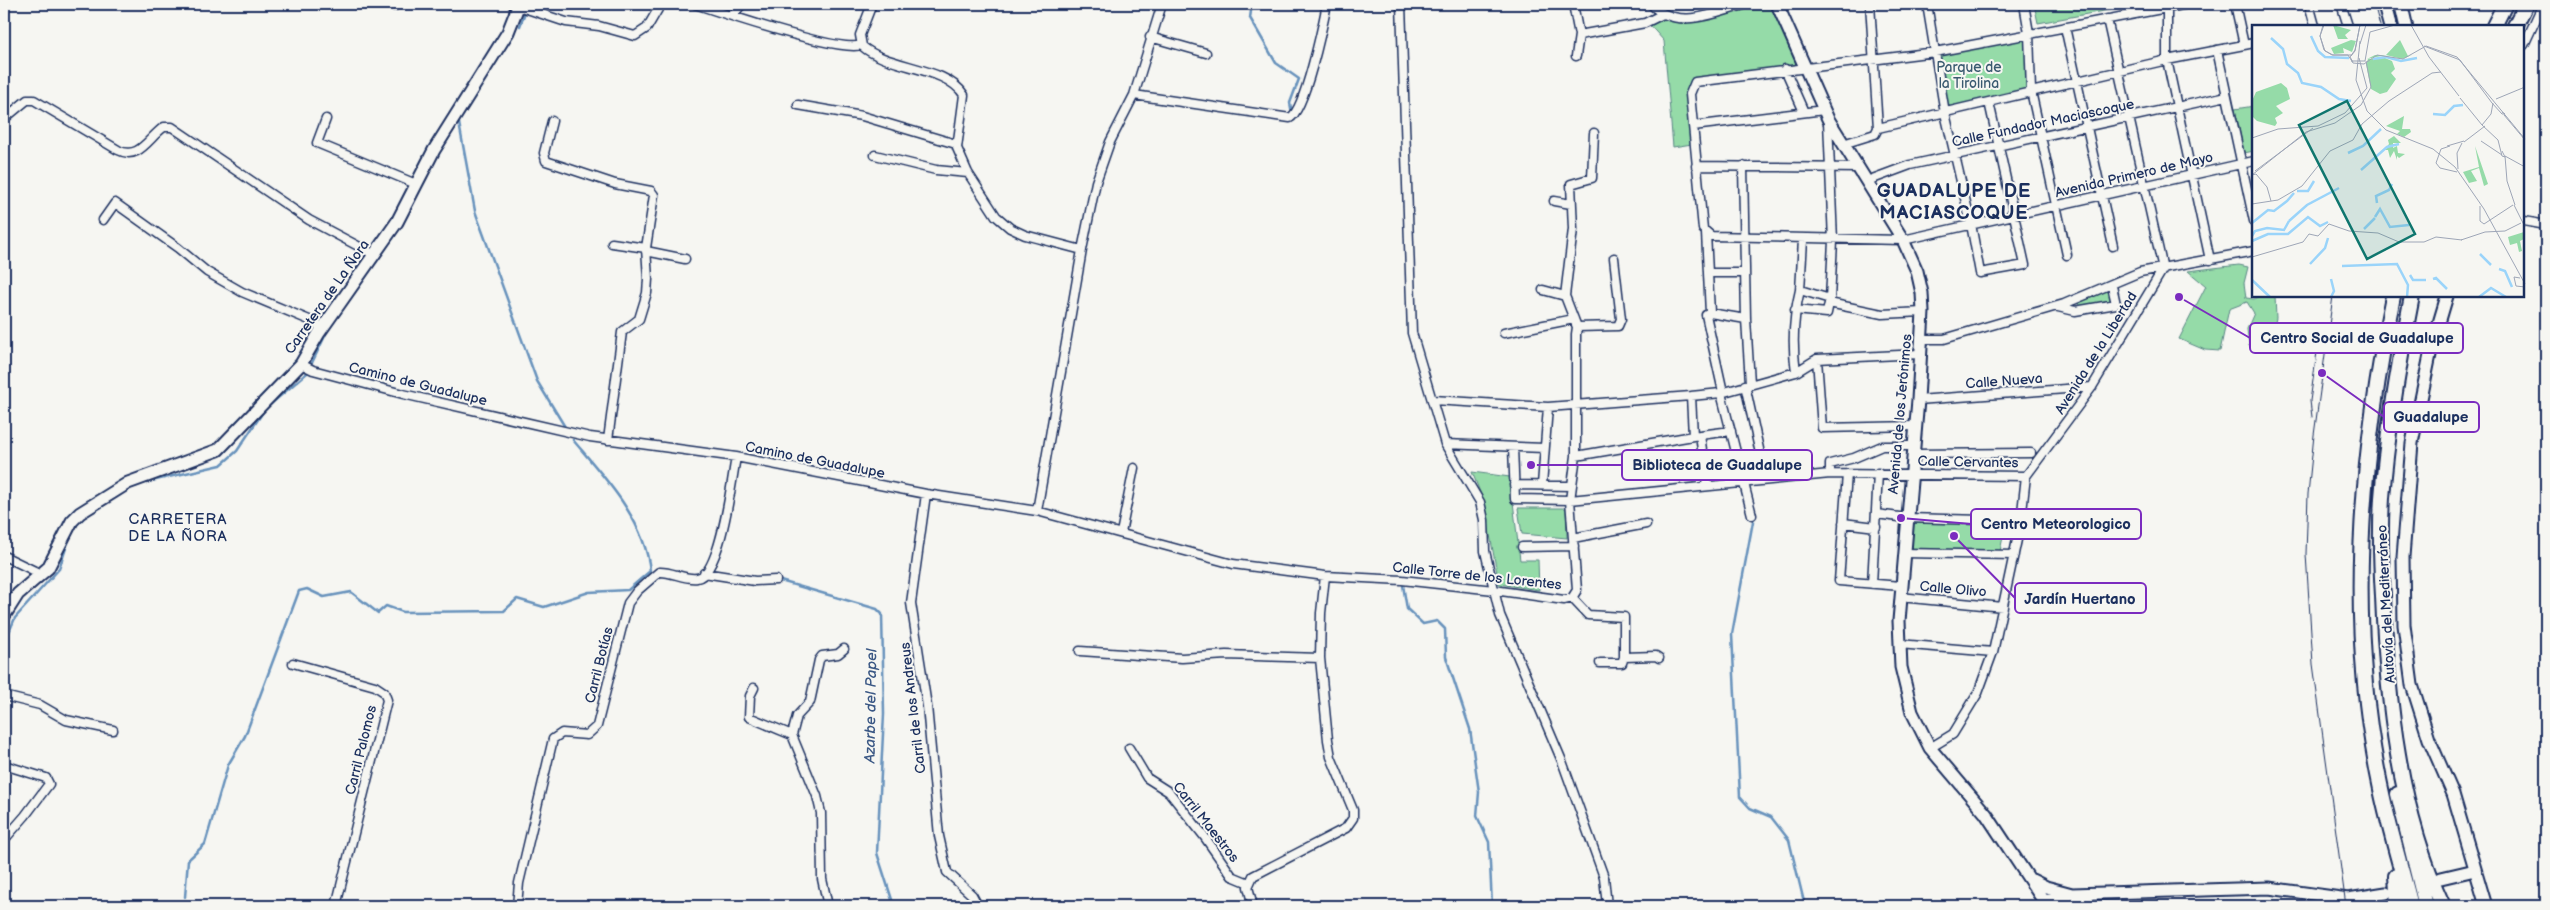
<svg xmlns="http://www.w3.org/2000/svg" width="2550" height="910" font-family="'Balsamiq Sans',sans-serif">
  <style>
    .green { fill: #95dba8; stroke: #588583 }
    .lines { fill: none; stroke-linecap: round; stroke-linejoin: round }
    .stream { stroke: #6792bc; stroke-width: 2.5 }
    .street-casing { stroke: #1b2f5e; stroke-width: 11 }
    .secondary-casing { stroke: #1b2f5e; stroke-width: 15 }
    .primary-casing { stroke: #1b2f5e; stroke-width: 16 }
    .highway-casing { stroke: #1b2f5e; stroke-width: 18 }
    .street { stroke: #f6f6f2; stroke-width: 8 }
    .secondary { stroke: #f6f6f2; stroke-width: 11 }
    .primary { stroke: #f6f6f2; stroke-width: 12 }
    .highway { stroke: #f6f6f2; stroke-width: 14 }
    .tram { stroke: #1b2f5e; stroke-width: 1 }
    .labels { text-anchor: middle; dominant-baseline: central; stroke-width: 4; stroke-linejoin: round; paint-order: stroke }
    .park-label { font-size: 14px; fill: #3a5a70; stroke: #f6f6f2 }
    .street-label { font-size: 14px; fill: #1b2f5e; stroke: #f6f6f2 }
    .neighbourhood-label { font-size: 15px; letter-spacing: 1px; fill: #1b2f5e; stroke: #f6f6f2 }
    .water-label { font-size: 15px; font-style: italic; fill: #3b5885; stroke: #f6f6f2 }
    .district-label { font-size: 19px; font-weight: bold; letter-spacing: 1px; fill: #1b2f5e; stroke: #f6f6f2 }
    .inset-river { fill: none; stroke: #9ad4fa; stroke-width: 2.5 }
    .inset-road { fill: none; stroke: #9ea6b7; stroke-width: 1 }
    .view { fill: #0f766e; fill-opacity: 0.15; stroke: #0f766e; stroke-width: 2.5 }
    .inset-edge { fill: none; stroke: #1b2f5e; stroke-width: 2.5 }
    .leader { fill: none; stroke: #7b2cbf; stroke-width: 2 }
    .callout-dot { fill: #7b2cbf; stroke: #f6f6f2; stroke-width: 2 }
    .callout { fill: #f6f6f2; stroke: #7b2cbf; stroke-width: 2 }
    .callout-label { font-size: 15px; text-anchor: middle; font-weight: bold; fill: #1b2f5e }
  </style>
  <rect width="100%" height="100%" fill="#f6f6f2"/>
  <filter id="ink" filterUnits="userSpaceOnUse"><feTurbulence type="fractalNoise" baseFrequency=".02" numOctaves="2"/><feDisplacementMap in="SourceGraphic" scale="10" xChannelSelector="R" yChannelSelector="G"/><feConvolveMatrix kernelMatrix="1 2 1 2 8 2 1 2 1" color-interpolation-filters="sRGB"/></filter>
  <g filter="url(#ink)">
    <path class="green" d="M1747,4h30l29,62 -114,19v59l-19,3 -9,-106 -17,-19 16,-8 21,6z
      M2034,4h108l-104,19z
      M2027,38l2,51 -82,18 -9,-54z
      M2254,106v45l-10,2 -9,-44z
      M2239,265l9,2 -4,16 2,15 8,1 5,-3h16l1,22 -6,26 -21,2 -2,-17 7,-16 -7,-11 -18,7 -9,42 -15,-1 -26,-11 27,-53 -18,-15z
      M2108,290l3,11 -34,6 2,-4z
      M1472,472l38,5 10,83h18l1,30 -40,-6 -15,-82z
      M1518,508h48l1,30 -45,-4z
      M1907,523h99l-6,28 -95,-1z"/>
    <g class="lines">
      <path class="stream" d="M1252,4l-2,14 26,45 23,16 -9,24 2,10
        M520,26l8,-22
        M459,123l16,88 62,170 28,46
        M147,482l74,-17 16,-14 28,-42 42,-36 18,-37
        M1754,516l-22,118 8,163 10,11 21,9 18,23 16,66
        M777,580l100,29 5,5 2,100 -7,139 17,53
        M1403,585l4,24 16,15 14,-3 8,8 1,28 24,72 9,63 -2,24 12,26 3,64
        M4,644l11,-26 44,-49 11,-33
        M185,897l3,-37 17,-16 23,-79 17,-29 54,-145 8,-2 17,8 27,-5 27,21 8,-7 17,6 101,-1 13,-12 27,8 45,-15 39,-2 22,-19c-5,-51 -45,-93 -77,-131"/>
      <defs>
        <path id="street" d="M512,4l54,18 33,4 36,10 12,-8 14,-24
          M695,4c27,9 146,49 166,41
          M872,4l-12,31 2,11c26,23 84,20 102,49l-7,53 11,25 28,43 14,12 15,7 57,15
          M1401,4l11,329 33,111 35,58 4,18 1,31 15,64 62,146 42,116 3,29
          M1573,4l6,31
          M1651,4c26,28 65,8 97,0
          M1870,4l8,124
          M1927,4l18,109 26,111 9,49 45,-8 -36,-163
          M2024,4l5,29 2,58 36,164
          M2167,4v56l43,200
          M2188,4l-253,48 -240,30 -5,12 13,135 8,7 192,4 351,-79
          M2235,4l9,41
          M2309,4l6,22
          M2341,4l7,22
          M394,6l4,-2
          M733,15l9,-11
          M2107,19l56,250
          M2065,27l48,219
          M1150,37l56,16
          M2524,45l19,-41
          M2217,50l37,171
          M1576,56l3,-21 66,-12 18,-9
          M1785,69l19,43
          M1134,95l156,23c15,-8 33,-94 37,-114
          M798,105l64,11 94,28
          M4,119l23,-19h7l84,50c21,11 30,-12 46,-23h8l137,93 66,35
          M326,119l-9,24 99,41
          M552,121l-8,32 2,8 69,23 36,7 3,4 -8,53 2,31 -1,14 -8,26 -17,13 -14,108
          M1693,126l131,-16
          M1878,128l289,-68 87,-17
          M1843,144l32,-10 3,-6
          M875,155l61,15 32,3
          M1696,166l163,2
          M1743,166l3,153 4,64
          M1867,181l43,-16 317,-69
          M1554,201l17,3
          M103,220l12,-17 63,45 29,24 35,20 72,30 8,7
          M2524,221l22,4
          M1706,233l4,80
          M1803,240l-3,50 30,9 3,-58 -5,-120
          M612,243l34,5
          M646,251l39,8
          M1708,273h37
          M1543,290l22,6
          M2058,307l17,4 41,-7 -4,-18
          M1795,310l32,3 2,-10 53,11 41,-2
          M1577,327l-12,-31 8,-67 -2,-45 21,-6 2,-45
          M1504,333l70,-14
          M1922,339h22l120,-35 76,-32 114,-21
          M1817,359l5,69 94,-2
          M301,364l12,6 90,24 187,43 146,20 190,37 111,17 196,53 92,12 77,4 92,10 70,10 8,-2 5,-8 -7,-90 6,-44v-122l1,-7 41,-1 3,-7 -7,-61
          M1796,372c-4,-28 -3,-54 4,-82
          M1745,385l14,64
          M1723,392l-17,-77 4,-2 36,6
          M1721,393l31,122
          M1433,400l115,7 143,-11 30,-3 75,-21 21,-13 103,-5
          M1918,400l174,-13
          M1700,435l31,-4
          M1693,436l7,-1 7,51
          M1445,444l99,4
          M1513,447l2,52 55,1 260,-26 196,2
          M1913,454l118,-1
          M1576,456l117,-20 -2,-40
          M1830,474v-10l24,-6 28,-12h32
          M1847,474l-8,107 62,5
          M1514,485l57,1
          M1542,485l6,-78
          M926,494l-15,109 16,103 12,130 8,36 25,23 6,11
          M1037,511l45,-261 14,-68 14,-40 24,-47 28,-91
          M1876,514l31,4 114,3
          M1843,523l33,4
          M1121,533l13,-65
          M1573,538l73,-14
          M1522,547l52,-1
          M1904,553l110,2
          M4,556l37,18
          M704,573l51,8 21,-1
          M1872,584l6,-111
          M1900,597l103,10
          M1572,598l16,17 36,2v40l32,-1 3,2
          M1899,644l94,8
          M1080,651l102,7 44,-3 94,3
          M293,663l82,23 9,6 3,8 -51,206
          M1600,663h22l2,-6
          M754,688l-4,8 -1,21 43,18
          M4,696l36,9 26,15 47,10
          M1129,748l18,30 22,14 35,44 28,40 17,7
          M1930,748l23,-14 25,-41 15,-41 28,-131 5,-45 66,-89 71,-118
          M4,765l42,13 3,6 -24,32 -21,24
          M517,906l2,-23 34,-144 9,-6 25,2 10,-9 31,-123 9,-12 22,-19c12,-1 26,8 38,6 24,-3 35,-100 39,-121
          M828,906l-6,-27 -1,-66 -4,-17 -25,-61 5,-19 13,-14 9,-42 3,-4 16,-2 6,-5
          M1253,906l-5,-19 5,-11 93,-48 7,-10v-8l-22,-53 -3,-17 -8,-82 1,-45 4,-37"/>
        <path id="secondary" d="M1777,4l51,115 75,121 14,31 5,22 1,19 -5,88 -19,221 2,46 11,45 18,36 56,66 61,92
          M2447,296l-16,54 -19,93 -9,114 1,68 8,60 17,54 24,55 33,112
          M4,616l14,-22 30,-26 24,-47 8,-8 48,-30 90,-33 83,-86 18,-31 78,-111 37,-72 74,-118 11,-28
          M2441,878l34,-8
          M2032,880l14,7 26,7 197,-6 79,11 38,-6
          M2043,899l14,1 15,-6"/>
        <path id="primary" d="M2384,4l6,22
          M2401,4l5,22"/>
        <path id="highway" d="M2494,26l11,-22
          M2515,26l11,-22
          M2393,296c-33,162 -47,330 -12,493 8,39 20,78 30,117
          M2412,296c-13,67 -25,135 -30,202 -2,32 -1,66 1,98 4,104 16,215 60,310
          M2398,794l28,112
          M2396,876l2,30"/>
      </defs>
      <use href="#street" class="street-casing"/>
      <use href="#secondary" class="secondary-casing"/>
      <use href="#primary" class="primary-casing"/>
      <use href="#highway" class="highway-casing"/>
      <use href="#street" class="street"/>
      <use href="#secondary" class="secondary"/>
      <use href="#primary" class="primary"/>
      <use href="#highway" class="highway"/>
      <path class="tram" d="M2374,4l6,22
        M2333,296l-19,139 -6,59 -2,60 7,110 33,242
        M2312,417l-2,-16 8,-56"/>
    </g>
  </g>
  <g class="labels">
    <g class="park-label">
      <text x="1969" y="67">Parque de<tspan x="1969" dy="16">la Tirolina</tspan></text>
    </g>
    <g class="street-label">
      <text transform="translate(2043 123) rotate(-12)">Calle Fundador Maciascoque</text>
      <text transform="translate(2134 175) rotate(-13)">Avenida Primero de Mayo</text>
      <text transform="translate(327 297) rotate(-55)">Carretera de La Ñora</text>
      <text transform="translate(2096 353) rotate(-58)">Avenida de la Libertad</text>
      <text transform="translate(2004 381) rotate(-4)">Calle Nueva</text>
      <text transform="translate(418 384) rotate(14)">Camino de Guadalupe</text>
      <text transform="translate(1900 414) rotate(-85)">Avenida de los Jerónimos</text>
      <text transform="translate(815 460) rotate(11)">Camino de Guadalupe</text>
      <text transform="translate(1968 462) rotate(1)">Calle Cervantes</text>
      <text transform="translate(1477 576) rotate(6)">Calle Torre de los Lorentes</text>
      <text transform="translate(1953 589) rotate(5)">Calle Olivo</text>
      <text transform="translate(2386 604) rotate(-93)">Autovía del Mediterráneo</text>
      <text transform="translate(599 665) rotate(-76)">Carril Botías</text>
      <text transform="translate(913 708) rotate(-97)">Carril de los Andreus</text>
      <text transform="translate(361 750) rotate(-76)">Carril Palomos</text>
      <text transform="translate(1206 822) rotate(52)">Carril Maestros</text>
    </g>
    <g class="neighbourhood-label">
      <text x="178" y="519">CARRETERA<tspan x="178" dy="17">DE LA ÑORA</tspan></text>
    </g>
    <g class="water-label">
      <text transform="translate(871 706) rotate(-89)">Azarbe del Papel</text>
    </g>
    <g class="district-label">
      <text x="1954" y="191">GUADALUPE DE<tspan x="1954" dy="22">MACIASCOQUE</tspan></text>
    </g>
  </g>
  <g transform="translate(2252 25)">
    <rect width="272" height="272" fill="#f6f6f2"/>
    <path d="M81,0l18,5 -6,5 3,4h-10zM99,15l5,1 -4,11 -9,-4 1,5 -10,1 -3,-6zM148,15l8,16 4,-1 -10,4 -16,-4 -19,4 8,-4 -1,-4 1,4h11zM133,33l7,3 3,8 -4,4 5,6 -9,13 -7,2 -9,-5 -5,-25 2,-5zM29,58l6,5 3,11 -14,7 7,7 -8,5 2,5 -2,3 -18,-5 -5,-5v-15l4,-9zM152,91l-2,13h8l1,3 -7,5 -7,-3 3,-3 -14,-5zM142,111l7,7h-8v5l4,-2 1,7 7,1 -6,4 -2,-2v4l-3,-9 -4,7 -2,-8h-4l5,-6 -1,-4zM223,121l13,38 -4,2 -5,-18 -8,3 6,10 -8,2 -6,-11 16,-5zM272,207v7l-4,2 2,10 -3,1 -2,-9 -7,2 -2,-8z" fill="#95dba8"/>
    <path class="inset-river" d="M59,11l7,15 7,6 24,1M19,13l12,11 4,15 11,9 4,10 19,4 18,12 12,2M121,34l13,-2 15,4 16,-3M181,89l12,1 9,-9 9,-1M96,128l15,-7 18,-17M109,145l26,-23 12,-3M45,166h11l6,-10M125,178l-1,-7 13,-6 3,-6M123,192l5,-8 10,18 19,-2M37,196l18,-16 32,-17M0,198l16,-13 6,1 13,-10 7,-8M112,204l11,-11M0,211l3,-5 12,-3 17,2 5,-9M0,216l16,-7h20l20,-17 12,9 8,-4M228,229l11,11M58,239l15,-16 3,-10M90,241l55,-2 11,21 -1,12M247,244l6,2 7,16M158,250l3,5h13M181,254l3,-1 11,11M0,255l18,17M79,272l3,-6 -3,-12M227,272l12,-9 15,9"/>
    <path class="inset-road" d="M71,0l-3,11 4,14 8,5h16l5,8 11,1 13,-9 26,4 23,-13 31,11 68,82M72,0l-4,11 5,15 8,4h18M159,0l18,32 30,39M108,16l-4,39 11,31 19,19 47,19 22,18 29,42 41,75M108,19l6,-19M172,21l36,14 32,43 10,11h3l-3,-2M99,31l4,-5 5,-26M99,36h14l5,-29 25,-7M101,37l-3,-5 5,-7 5,-25M208,73l22,27M244,74l29,-12M241,78l-2,11 -9,11 16,15 4,16 3,1 -3,-6M252,90l21,25M0,113l26,-9 40,-3 27,-13 22,-25 -8,-30M229,116l21,14M212,117l21,-16M195,121l17,-5M198,121l-9,3 -5,14 4,5 17,4M253,131l2,25 8,24M253,131l20,11M206,144l-1,-16 5,-10M3,146l58,-43M0,150l4,-1 11,13 4,14M0,150l54,-43 29,-9 26,-18 10,-18 -5,-26M0,179l26,-4 24,-14 28,-35 23,-11 9,-16 27,-23 43,-28 9,-1M262,180l11,22M228,181v15l4,3 29,-19M209,215l24,-8 20,-1 16,-8M0,232l51,-15 6,-8 9,2 11,-12 20,7 29,2 21,9h25l12,-5 26,3M268,253l-6,-1 2,9 9,1"/>
    <path class="view" d="M95,76l68,133 -48,25 -68,-134z"/>
    <rect width="272" height="272" class="inset-edge"/>
  </g>
  <path class="leader" d="M2179 297L2250 338M2322 373L2384 417M1531 465L1622 465M1901 518L1971 524M1954 536L2015 598"/>
  <g class="callout-dot">
    <circle cx="2179" cy="297" r="5"/>
    <circle cx="2322" cy="373" r="5"/>
    <circle cx="1531" cy="465" r="5"/>
    <circle cx="1901" cy="518" r="5"/>
    <circle cx="1954" cy="536" r="5"/>
  </g>
  <g class="callout">
    <rect x="2250" y="323" width="213" height="30" rx="5"/>
    <rect x="2384" y="402" width="95" height="30" rx="5"/>
    <rect x="1622" y="450" width="190" height="30" rx="5"/>
    <rect x="1971" y="509" width="170" height="30" rx="5"/>
    <rect x="2015" y="583" width="131" height="30" rx="5"/>
  </g>
  <g class="callout-label">
    <text x="2357" y="343">Centro Social de Guadalupe</text>
    <text x="2431" y="422">Guadalupe</text>
    <text x="1717" y="470">Biblioteca de Guadalupe</text>
    <text x="2056" y="529">Centro Meteorologico</text>
    <text x="2080" y="604">Jardín Huertano</text>
  </g>
  <rect width="2550" height="910" fill="none" stroke="#f6f6f2" stroke-width="20"/>
  <rect x="10" y="10" width="2530" height="890" fill="none" stroke="#1b2f5e" stroke-width="2" filter="url(#ink)"/>
</svg>
